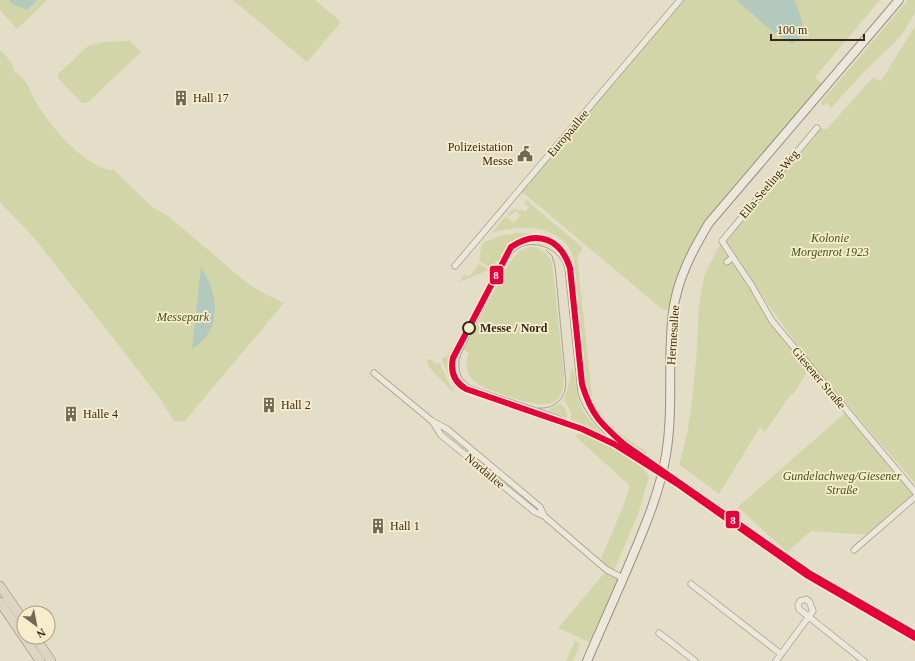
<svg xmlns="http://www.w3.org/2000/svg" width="915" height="661" font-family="Georgia,serif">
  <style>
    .green { fill: #d2d5a8 }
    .water { fill: #b4c9bd }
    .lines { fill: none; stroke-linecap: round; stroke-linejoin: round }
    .minor-casing { stroke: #a8a191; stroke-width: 7 }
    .secondary-casing { stroke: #989181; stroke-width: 10 }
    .trunk-casing { stroke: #8e8678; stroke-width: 10 }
    .minor { stroke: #ebe7da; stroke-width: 5.5 }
    .secondary { stroke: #ebe7da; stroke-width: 8 }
    .trunk { stroke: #ddd5c1; stroke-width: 9 }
    .tram { stroke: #aaa59a; stroke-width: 1 }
    .tram-1-casing { stroke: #f7edcb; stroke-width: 9 }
    .tram-1 { stroke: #e4003a; stroke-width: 6 }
    .stop-dot { fill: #f7edcb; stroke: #36291a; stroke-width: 2 }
    .labels { text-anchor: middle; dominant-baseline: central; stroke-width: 3.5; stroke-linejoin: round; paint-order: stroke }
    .poi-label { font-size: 12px; fill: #36291a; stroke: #f7edcb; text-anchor: start }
    .street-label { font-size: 12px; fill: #36291a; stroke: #f7edcb }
    .park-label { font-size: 12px; font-style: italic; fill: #44541f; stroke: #f7edcb }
    .stop-label { font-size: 12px; font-weight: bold; fill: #36291a; stroke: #f7edcb; text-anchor: start }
    .line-badge { stroke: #f7edcb; stroke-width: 1.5 }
    .badge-label { font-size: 11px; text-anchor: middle; font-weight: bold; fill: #fff }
  </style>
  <rect width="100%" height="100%" fill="#e4ddc7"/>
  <path class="green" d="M0,0h47l-30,29 -17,-19z
    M233,0h82l26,22 -34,40z
    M680,0h200l-65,77 11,10 -131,158 -22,67 -11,-3 -135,-113 -8,-5z
    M908,0h7v13l-14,23 -38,37 -32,35 -4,-5 -5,3 -1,-4z
    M915,26v457l-106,-122 -76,-105 39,65 38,46 -17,28 -2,-1 -26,38 -5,-5 -41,67 -40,-30c10,-29 14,-66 16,-97l1,-4 3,-57 5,-30 18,-35 95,-113 10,1 46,-52 8,4z
    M130,41l11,11 -54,51h-5l-24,-25v-4l30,-28 16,-4z
    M0,50c6,6 14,13 14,22 13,5 16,21 23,32 13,22 50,66 77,66l37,36 17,10 79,67 16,10 21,10 -100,119 -10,-1 -13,-21 -47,-61 -79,-100 -35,-37z
    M526,200l56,47v4l-5,5 15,141c10,26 33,40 55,55l-1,5c-39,-28 -58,-40 -65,-90h4l-11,-108c-10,-35 -54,-35 -82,-26l14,-17 8,7 7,-8 -6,-4 -5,5 -3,-2 7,-5 6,2 1,-2 4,3 4,-5 -5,-4z
    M516,233h12v2c-16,5 -21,14 -29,27l-3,-1 -2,4 -2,-1 -2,4 -11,-8 3,-17 21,-8z
    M538,239c16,3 26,12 30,27 -2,-2 -4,-7 -6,-11 -9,-10 -24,-12 -37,-13l3,-2z
    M531,247c10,1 17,6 21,16l12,111c1,42 -27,31 -54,23 -13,-5 -32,-9 -40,-21 -5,-7 -4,-16 -1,-23l-5,-3 44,-85c7,-8 10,-16 23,-18z
    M479,264l10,6 -30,12 5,-7 5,2z
    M453,347h2c-9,18 -10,29 6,43l-7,-3 -12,-27v-2l6,-2z
    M427,359l6,2 3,4 2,-3 2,2 10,21 5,7 -4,-2 -23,-24z
    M572,366c5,12 2,26 10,42 5,12 18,20 22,28l-34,-16 2,-6 -8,-15 4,-11z
    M559,404c6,1 8,9 8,14l-19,-8z
    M847,411l68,81v5l-44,38 -60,-4 -24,21 -49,-45z
    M581,433c17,7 60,26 68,44l-11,37 -25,59 10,5 -29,66 -36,-16 49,-58 -8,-7 19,-44 11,-29v-5l-54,-49z
    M575,641l5,3 -7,17h-7z"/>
  <path class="water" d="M9,0h28l-10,10 -16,-7z
    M736,0h58c7,15 16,35 -2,44l-19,-12z
    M201,267c18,27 22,64 -9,82z"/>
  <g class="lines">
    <defs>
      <path id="minor" d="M817,128l-95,113 30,45 20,35 143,171
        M727,262l6,-5
        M455,266l225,-266
        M374,373l58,48 15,8 93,78 4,9
        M432,421l9,14 94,77 9,4 63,54 16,8
        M854,550l61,-53
        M691,584l90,70
        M810,603l-4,-4 -6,2 -2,4 1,4 65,52
        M659,633l36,28
        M776,661l37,-50 -4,-10"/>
      <path id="secondary" d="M587,661c15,-35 31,-70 46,-106 14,-33 27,-65 33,-100 8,-48 1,-95 7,-143 4,-32 19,-61 36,-89l190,-223"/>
      <path id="trunk" d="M0,586l24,35
        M0,602l40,59
        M35,637l16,24"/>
    </defs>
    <use href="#minor" class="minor-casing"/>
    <use href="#secondary" class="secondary-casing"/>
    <use href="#trunk" class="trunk-casing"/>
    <use href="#minor" class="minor"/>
    <use href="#secondary" class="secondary"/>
    <use href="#trunk" class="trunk"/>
    <path class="tram" d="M516,246l11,-7 11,-1
      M539,408c16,1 26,-9 27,-25l-11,-117 -3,-10 -6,-6
      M606,439l-51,-25 -84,-28c-13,-8 -15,-21 -9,-34l46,-92c3,-5 6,-9 11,-12 17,-10 43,3 46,21l13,125c6,17 15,28 28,41"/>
    <defs>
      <path id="tram-1" d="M915,634l-106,-61 -184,-128c-24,-21 -34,-30 -43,-61l-12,-116c-9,-29 -33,-39 -59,-21l-58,111c-3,14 1,24 13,31l116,40 32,15 65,41 129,91 107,62"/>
    </defs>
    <use href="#tram-1" class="tram-1-casing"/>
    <use href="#tram-1" class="tram-1"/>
  </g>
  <defs>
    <symbol id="building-bare" viewBox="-9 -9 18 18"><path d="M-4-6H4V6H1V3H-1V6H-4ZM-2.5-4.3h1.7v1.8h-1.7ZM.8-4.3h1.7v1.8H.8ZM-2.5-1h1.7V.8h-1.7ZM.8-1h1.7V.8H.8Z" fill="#736857" stroke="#f7edcb" stroke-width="2.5" paint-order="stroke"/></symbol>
    <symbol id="civic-bare" viewBox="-9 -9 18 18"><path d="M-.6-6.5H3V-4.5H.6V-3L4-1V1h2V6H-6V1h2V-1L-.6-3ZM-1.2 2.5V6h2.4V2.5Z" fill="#736857" stroke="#f7edcb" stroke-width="2.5" paint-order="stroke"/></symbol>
  </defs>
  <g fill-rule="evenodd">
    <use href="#building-bare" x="170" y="87" width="22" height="22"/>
    <use href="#civic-bare" x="514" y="143" width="22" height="22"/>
    <use href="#building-bare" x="258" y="394" width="22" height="22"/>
    <use href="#building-bare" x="60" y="403" width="22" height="22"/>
    <use href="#building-bare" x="367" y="515" width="22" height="22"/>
  </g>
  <circle class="stop-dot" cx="469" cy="328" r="6"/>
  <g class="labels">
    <g class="poi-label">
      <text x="193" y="98">Hall 17</text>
      <text x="513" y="147" text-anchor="end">Polizeistation<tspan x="513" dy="14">Messe</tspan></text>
      <text x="281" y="405">Hall 2</text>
      <text x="83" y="414">Halle 4</text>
      <text x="390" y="526">Hall 1</text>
    </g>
    <g class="street-label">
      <text transform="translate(568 133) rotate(-50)">Europaallee</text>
      <text transform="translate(769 184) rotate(-50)">Ella-Seeling-Weg</text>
      <text transform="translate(673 335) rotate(-86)">Hermesallee</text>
      <text transform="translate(819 378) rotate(50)">Giesener Straße</text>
      <text transform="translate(485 471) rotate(40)">Nordallee</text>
    </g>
    <g class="park-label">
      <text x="830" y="238">Kolonie<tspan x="830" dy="14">Morgenrot 1923</tspan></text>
      <text x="183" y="317">Messepark</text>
      <text x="842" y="476">Gundelachweg/Giesener<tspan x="842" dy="14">Straße</tspan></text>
    </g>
    <g class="stop-label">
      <text x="480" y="328">Messe / Nord</text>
    </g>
  </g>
  <g class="line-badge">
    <rect x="489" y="265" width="15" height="20" rx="4" fill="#e4003a"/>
    <rect x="725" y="510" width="15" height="19" rx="4" fill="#e4003a"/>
  </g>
  <g class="badge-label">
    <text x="496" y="279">8</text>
    <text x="733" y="524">8</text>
  </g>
  <g transform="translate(36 625) rotate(148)"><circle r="19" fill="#f7edcb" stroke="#aa9f84"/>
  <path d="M0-3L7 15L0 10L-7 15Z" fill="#736857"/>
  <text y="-6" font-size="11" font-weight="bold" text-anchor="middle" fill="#36291a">N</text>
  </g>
  <path d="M771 34v6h93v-6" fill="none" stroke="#36291a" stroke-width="2"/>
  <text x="777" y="34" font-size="12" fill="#36291a" stroke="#f7edcb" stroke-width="3" paint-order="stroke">100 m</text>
</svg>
